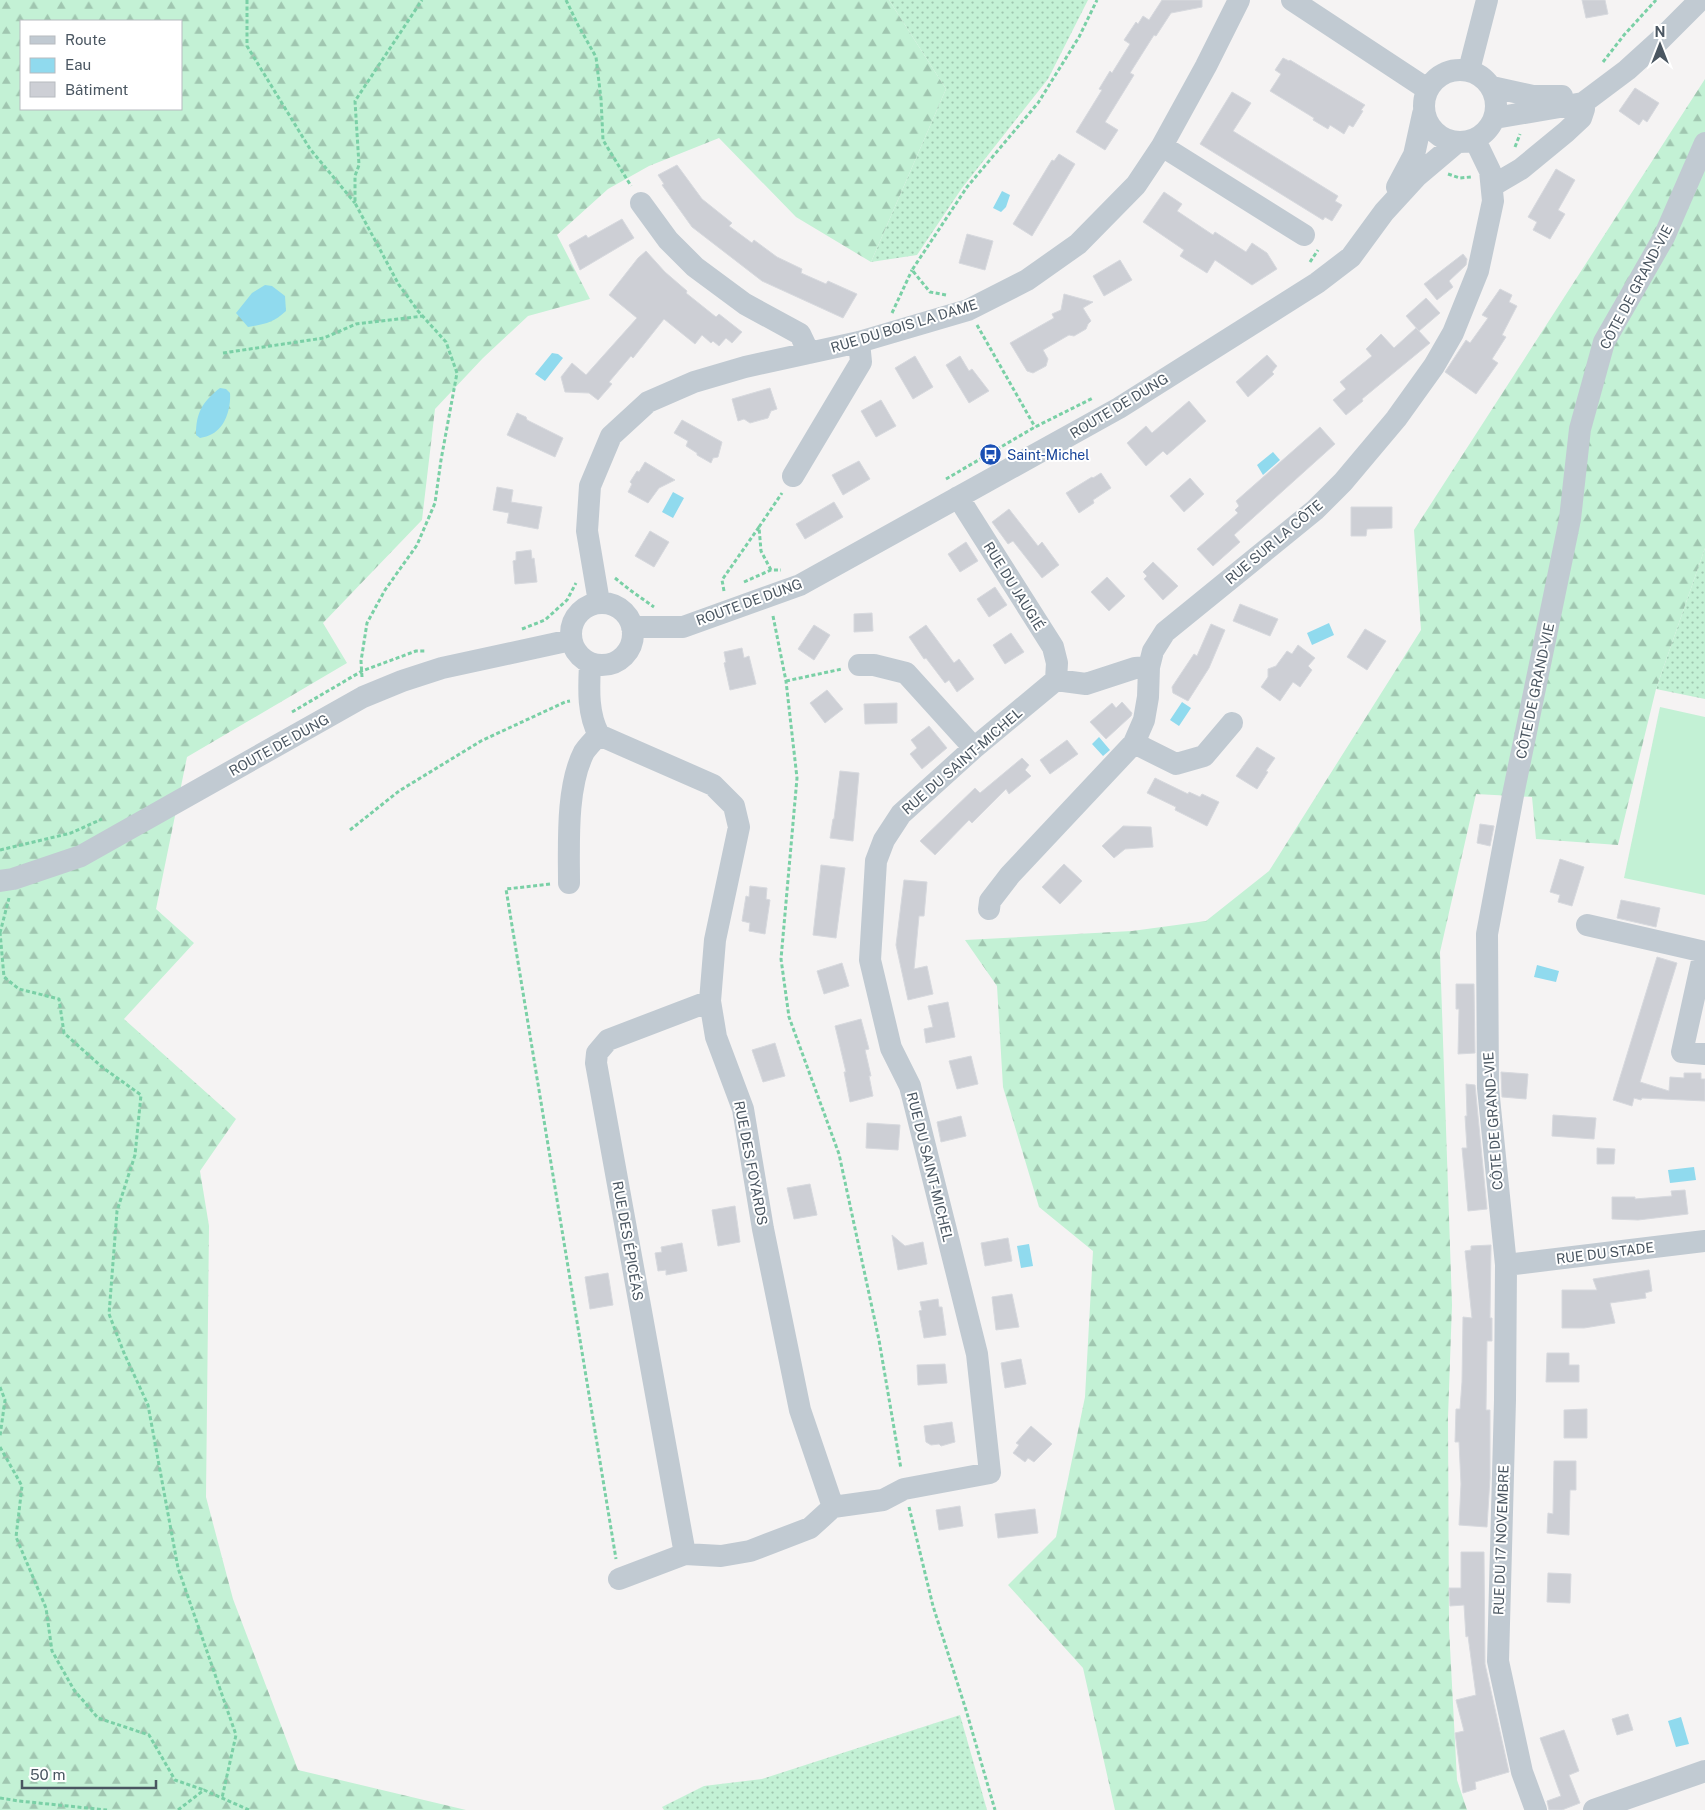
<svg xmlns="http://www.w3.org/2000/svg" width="1705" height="1810" font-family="'Public Sans',sans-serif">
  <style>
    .grass { fill: url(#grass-dots) }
    .forest { fill: url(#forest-firs); fill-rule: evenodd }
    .pitch { fill: #c3f1d5 }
    .water { fill: #90daee }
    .building { fill: #cdcfd5; stroke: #d7d9de }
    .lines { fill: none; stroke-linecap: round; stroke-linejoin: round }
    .path { stroke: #7ad0a6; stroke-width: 3; stroke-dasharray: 4 2.5; stroke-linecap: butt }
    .minor { stroke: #c1cad2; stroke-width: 22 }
    .labels { text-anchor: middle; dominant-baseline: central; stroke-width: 4; stroke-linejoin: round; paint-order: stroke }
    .street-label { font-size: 14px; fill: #4a5661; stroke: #fff }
    .transit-label { font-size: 14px; fill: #164399; stroke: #fff; text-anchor: start }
  </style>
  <defs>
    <pattern id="grass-dots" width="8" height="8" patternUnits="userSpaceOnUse" patternTransform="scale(1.25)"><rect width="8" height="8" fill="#c3f1d5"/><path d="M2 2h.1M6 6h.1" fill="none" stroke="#a0c6b0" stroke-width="1.8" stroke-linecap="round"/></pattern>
    <pattern id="forest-firs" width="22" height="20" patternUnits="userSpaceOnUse" patternTransform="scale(1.25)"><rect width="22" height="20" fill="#c3f1d5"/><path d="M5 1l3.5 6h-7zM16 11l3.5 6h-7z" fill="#a0c6b0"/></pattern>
  </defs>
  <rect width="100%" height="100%" fill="#f5f3f3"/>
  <path class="grass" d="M889,0h199l-40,79 -86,109 -45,67 -46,7 75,-173z
    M1705,548v151l-49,-10z
    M960,1715l27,95h-323l-2,-3 42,-21 58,-7z"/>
  <path class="forest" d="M0,0h889l57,89 -75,173 -75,-45 -77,-79 -70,28 -41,23 -51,46 33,64 -62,17 -45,42 -48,51 -13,111 -99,103 24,40 -160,94 -31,152 38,34 -70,76 112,100 -36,52 9,55 -3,271 27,102 65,171 168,40h-466zM21,21h160v88h-160z
    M1705,79v469l-49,141 -38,156 -82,-6 -4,-42 -56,-3 -36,158 12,353 -4,112 1,211 8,152 10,30h-352l-32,-142 -75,-83 48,-48 29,-140 8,-146 -54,-44 -36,-120 -6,-101 -32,-46 167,-9 74,-10 63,-50 152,-241 -7,-100z"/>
  <path class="pitch" d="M1660,707l45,10v178l-81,-17z"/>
  <path class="water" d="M1002,191l8,4 -4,12 -5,5 -8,-4z
    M265,285l7,1 13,10 1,15c-13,12 -21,13 -38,16l-12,-14 16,-20z
    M552,353l6,1 5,4 -18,23 -10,-7z
    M220,388l6,1 4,4c1,14 -4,34 -18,41 -3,2 -8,3 -12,4l-4,-3c0,-22 6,-33 24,-47z
    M1273,452l7,8 -17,15 -6,-10z
    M673,492l11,6 -11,20 -11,-6z
    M1329,623l5,12 -22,10 -5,-12z
    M1182,702l9,6 -12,18 -9,-6z
    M1099,737l11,13 -7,6 -11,-12z
    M1537,965l22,6 -3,11 -22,-5z
    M1694,1167l2,13 -26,3 -2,-13z
    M1029,1244l4,22 -12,2 -4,-22z
    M1681,1717l8,27 -13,3 -8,-26z"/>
  <path class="building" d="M1162,0h40v7l-31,6 -15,23 -2,-1 -24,38 4,2 -29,47 13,8 -13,20 -29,-18 26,-42 -3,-1 11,-18 2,2 18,-29 -6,-4 12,-18 2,2 5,-8 6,4z
    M1582,0h23l3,14 -22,4z
    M1283,58l6,3 1,-1 75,45 -4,5 2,1 -10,16 -4,-2 -5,9 -14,-9 -2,4 -15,-9 1,-2 -44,-27 11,-17 -6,-4z
    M1635,88l24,15 -12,19 -4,-3 -4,6 -20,-14z
    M1232,92l19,11 -18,28 105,65 -3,5 7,4 -10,16 -7,-4 -2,3 -123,-76z
    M1059,154l16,10 -43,72 -19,-12 39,-64 2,1z
    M677,165l25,34 30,24 -3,3 23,17 2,-3 23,17 25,12 -1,4 25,11 2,-3 29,13 -14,24 -81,-37 -70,-54 -30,-42 2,-1 -6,-9z
    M1556,169l19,11 -17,30 7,4 -15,25 -17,-9 4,-8 -9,-5z
    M1164,192l18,12 -5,7 36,24 2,-3 31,20 6,-9 15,10 10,16 -25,16 -37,-25 -8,13 -27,-17 4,-6 -41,-28z
    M622,219l12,19 -54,32 -11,-25 17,-10 2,3z
    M967,234l26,7 -8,29 -26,-7z
    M646,251l19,21 22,19 -1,2 30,24 3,-3 23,18 -10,11 -6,-5 -7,8 -6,-5 -2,2 -9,-8 -7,9 -31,-25 -31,39 -2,-2 -22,26 3,2 -14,16 -9,-7 -24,-1 -4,-15 11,-14 14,12 51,-57 -28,-23 29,-37z
    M1463,254l4,5 -1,6 -17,16 4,6 -16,13 -13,-16z
    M1120,260l12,20 -28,16 -11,-20z
    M1500,289l12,6 -3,7 8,4 -15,29 4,2 -14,22 6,4 -22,31 -31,-22 21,-32 4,3 18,-25 -6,-3z
    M1064,294l29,8 -10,6 8,13 -3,3 -2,5 -12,7 -5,-1 -26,15 5,9 -2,7 -13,7 -6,-2 -17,-28 44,-25 -2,-4 9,-4z
    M1426,298l14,15 -21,18 -13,-15z
    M1416,328l14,15 -68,56 1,2 -17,14 -13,-15 13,-11 -6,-7 32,-26 -6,-7 15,-15 13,14z
    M1267,355l10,11 -5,6 2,2 -26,23 -12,-15z
    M915,356l18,31 -20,12 -18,-31z
    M960,356l9,15 3,-2 17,22 -20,12 -23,-38z
    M770,388l7,21 -6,2 -3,7 -18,5 -6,-4 -6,2 -6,-22z
    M881,400l15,26 -20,11 -15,-26z
    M1189,401l17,20 -39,34 -4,-4 -17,15 -19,-23 19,-17 6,7z
    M517,413l9,4 1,3 36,18 -8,19 -48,-22z
    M682,420l40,22 -4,15 -5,1 -2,5 -14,-8v-2l-11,-7 2,-5 -14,-8z
    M1320,427l15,17 -101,91 6,7 -27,24 -16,-17 41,-36 -3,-3 4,-4 -3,-5z
    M859,461l11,18 -27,16 -11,-20z
    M645,462l30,18 -16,8 -11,15 -20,-11 4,-8 -2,-2 7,-11 2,1z
    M1101,473l10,15 -18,12 1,3 -15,10 -13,-20 26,-16 1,1z
    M1190,478l14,16 -20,18 -14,-16z
    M497,487l16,3 -2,12 31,5 -4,22 -31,-6 2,-10 -16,-3z
    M834,502l9,15 -38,22 -9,-15z
    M1351,507h41v21l-25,1 -1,7h-15z
    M1009,509l29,37 4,-4 17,23 -17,13 -29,-37 -5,3 -16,-22z
    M650,531l19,11 -15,25 -19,-11z
    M966,542l12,19 -18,11 -12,-18z
    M531,550l1,9 2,-1 3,24 -22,2 -2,-23 3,-1v-8z
    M1153,562l25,24 -15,14 -19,-21 3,-3 -4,-4z
    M1107,577l18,19 -16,15 -18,-19z
    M995,587l12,18 -18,12 -12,-18z
    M1240,604l38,15 -8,17 -37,-15z
    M872,613l1,18 -19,1v-18z
    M1211,624l14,6 -16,38 -21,33 -15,-8 -1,-6 22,-33 3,2z
    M814,625l16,10 -16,25 -16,-11z
    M926,625l28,38 5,-4 15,20 -17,13 -8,-12 -4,3 -19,-25 -2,1 -15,-22z
    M1365,629l21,12 -19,29 -20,-13z
    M1011,633l13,19 -19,12 -12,-19z
    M1298,645l17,13 -7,8 4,4 -12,17 -7,-5 -13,19 -19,-14 7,-10v-8l8,-3 11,-15 5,3z
    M742,648l2,10 5,-2 7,28 -26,6 -6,-27 2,-1 -2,-10z
    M827,690l16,19 -18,14 -15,-20z
    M1122,702l10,11 -1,3 -25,23 -16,-17 22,-19 4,5z
    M897,703v20l-32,1 -1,-20z
    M929,726l18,22 -25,21 -12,-15 7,-6 -6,-8z
    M1067,740l11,14 -28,20 -10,-14z
    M1257,747l18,11 -9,13 2,1 -11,17 -21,-13z
    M1022,758l7,7 -4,5 6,6 -22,18 -3,-5 -34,34 -3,-3 -34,35 -15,-14 55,-53 5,5z
    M840,771l19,2 -6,68 -23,-3 3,-19h1z
    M1155,778l33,16 1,-2 11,5 2,-3 17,8 -12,24 -32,-16 1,-3 -29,-14z
    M1480,824l14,2 -4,20 -13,-3z
    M1123,826l28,1 2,20 -28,2 -11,9 -12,-12z
    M1560,859l24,8 -12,39 -14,-4 2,-7 -10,-3z
    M1064,864l18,17 -22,23 -18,-17z
    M821,865l24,3 -9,70 -23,-3z
    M904,880l23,2 -3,34h-5l-5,53 13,-3 6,28 -25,6 -12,-55z
    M750,886l17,2 -1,11 4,1 -5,34 -16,-3 1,-8 -8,-2 4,-25 3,1z
    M1621,900l39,8 -4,19 -39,-9z
    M1657,957l20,6 -37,119 29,9 1,-14 14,1v-5h17v6h4v22l-63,-3 -1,2 -7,-2 -2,8 -19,-6z
    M842,963l7,23 -25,8 -7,-23z
    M1456,984h18l1,69 -17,1 1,-45h-3z
    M948,1002l7,35 -29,6 -2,-14 9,-2 -5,-21z
    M861,1019l8,30 -4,1 6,26h-2l4,20 -23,6 -6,-30h2l-11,-46z
    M775,1043l10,33 -22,6 -11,-32z
    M971,1056l7,28 -21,5 -8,-28z
    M1501,1072l27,2 -2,25 -24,-2z
    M1466,1084l9,1 12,124 -19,2 -6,-63h5l-2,-32h2z
    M1553,1115l43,3 -2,21 -42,-3z
    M961,1116l5,20 -25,6 -4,-20z
    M867,1123l33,2 -2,25 -32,-2z
    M1597,1148l18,1 -1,15h-17z
    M810,1184l7,31 -23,4 -7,-31z
    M1685,1190l3,24 -50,6 -26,-1v-22h23v2l37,-3 -1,-5z
    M735,1206l5,36 -22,4 -6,-36z
    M892,1235l13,11 18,-4 4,22 -29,6z
    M1008,1238l4,23 -27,5 -4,-23z
    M682,1243l5,28 -21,4v-5l-8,1 -3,-18 7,-1 -1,-5z
    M1491,1245l-1,73h2v23h-5l-1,69h4v68l-3,49 -28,-2 2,-41 -2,-42h-4l1,-33h4l2,-27 1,-65 9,1 -7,-67 6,-1v-4z
    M1649,1270l3,21 -7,2 1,5 -36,5 5,20 -31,5h-22v-38h35l-4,-11z
    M608,1273l5,32 -23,4 -5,-32z
    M1012,1294l7,33 -23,3 -4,-33z
    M938,1299l1,8h3l4,28 -22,3 -5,-27 3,-1 -2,-8z
    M1547,1353h22v12h10v17h-33z
    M1021,1359l5,25 -21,4 -4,-25z
    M945,1364l2,19 -29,2 -1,-20z
    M1587,1409v29h-23v-28z
    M952,1422l3,20 -14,4 -2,-2 -8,1 -5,-3 -2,-16z
    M1031,1426l21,18 -18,18 -6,-4 -3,4 -12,-9 6,-8 -3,-2z
    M1554,1461h22v29h-6l-1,45 -22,-2 1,-20 5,1z
    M960,1506l3,20 -24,4 -3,-20z
    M1035,1509l3,24 -40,5 -3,-24z
    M1461,1552h23l1,112 24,108 -34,10 1,7 -13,4 -8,-60 9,-2 -8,-31 20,-5 -8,-59 -2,1 -2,-32 -14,1 -1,-18h12z
    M1548,1573l23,1 -1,29 -23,-1z
    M1628,1714l5,16 -16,5 -5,-16z
    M1564,1730l15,41 -10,4 11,28 -18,7h-13l-2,-9 14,-5 -21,-58z"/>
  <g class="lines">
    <path class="path" d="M247,0v46l63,103 45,54
      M566,0l12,25 18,32 5,42 2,41 28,46
      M1603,62l21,-27 32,-35
      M1515,147l5,-13
      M1448,174l12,4 11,-1
      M1310,262l8,-12
      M946,295l-16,-3 -18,-22 55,-83 71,-84 41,-66 18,-37
      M892,313l20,-43
      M977,325l58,102
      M223,353l101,-15 32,-14 67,-8
      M946,479l89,-52 58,-29
      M771,570l-10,-19 -2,-24 23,-34
      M615,578l15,12 24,17
      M744,582l27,-12h10
      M724,591l-2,-11 37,-53
      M773,616l13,65 11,97 -16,181 8,58 50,137 40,186 22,129
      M522,629l23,-9 22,-20 9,-17
      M362,677l-1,-16 6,-38 18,-33 32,-45 18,-42 6,-43 16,-87 -11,-31 -28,-31 -19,-26 -44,-82v-27l4,-11 -4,-64 67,-101
      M786,681l56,-12
      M292,712l70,-41 54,-20h10
      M350,830l49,-39 82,-50 84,-39 5,-1
      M0,850l71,-17 31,-14
      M550,884l-44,5 110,670
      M0,932l4,45 15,12 40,10 5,34 38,34 39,28 -6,60 -18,56 -8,103 15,39 24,52 30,163 58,167 -14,63
      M0,933l9,-35
      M0,1387l5,13 -5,36
      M0,1447l22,39 -6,51 30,71 6,43 22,39 24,28 51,17 26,45 29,10
      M909,1507l24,99 33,104 29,100
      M0,1798l19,3 88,9
      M178,1810l26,-20 45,20"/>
    <path class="minor" d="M1292,0l135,89
      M1424 106a36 36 0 1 1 72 0a36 36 0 1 1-72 0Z
      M1469,70l18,-70
      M1492,87l41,9h29
      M1495,118l88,-15 44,-33 32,-29 41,-41
      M1162,146l142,89
      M1492,186l29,-17 45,-37 15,-14 3,-9 -1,-6
      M1397,187l17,-32 9,-41
      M641,203l27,37 27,27 50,37 55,30 9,19
      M793,476l68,-114 -2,-20
      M958,497l95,150 4,16 -1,17
      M599,602l-12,-71 3,-45 21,-50 37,-34 46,-20 51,-15 114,-25 109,-32 59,-30 51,-36 58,-59 26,-39 44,-80 33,-66
      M571 634a31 31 0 1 1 62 0a31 31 0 1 1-62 0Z
      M632,627h51l117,-42 319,-177 198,-125 34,-26 33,-45 33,-36 39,-33
      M590,663c-1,24 -3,50 9,72l114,50 21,21 5,21 -24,113 -5,61 6,36 27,72 20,120 37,181 33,97
      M859,665h15l32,8 68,75
      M1134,743l42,21 28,-8 28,-33
      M0,881l13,-2 68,-23 282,-159 39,-16 40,-13 129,-28
      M569,883c0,-39 -3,-96 15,-131 4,-6 10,-12 15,-17
      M989,909l1,-8 20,-26 124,-132 10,-23 4,-23 1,-30 4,-16 12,-19 150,-122 28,-28 53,-63 38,-53 19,-33 25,-62 15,-70 -3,-30 -15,-31
      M1587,925l118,27
      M1704,952l-22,100 23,2
      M1506,1265l199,-24
      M685,1554l-89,-491 1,-10 11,-13 102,-39
      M619,1579l66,-25 36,2 29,-5 60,-23 23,-21 50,-7 21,-11 86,-16 -13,-119 -67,-268 -19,-38 -21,-88 6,-99 8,-21 17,-26 73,-66 82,-68 30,4 49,-16 14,-1
      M1536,1810l-14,-38 -24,-111 7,-261 1,-135 -18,-177 -1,-154 27,-144 56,-271 10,-90 24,-87 60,-105 41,-94
      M1594,1810l111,-39"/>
  </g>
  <defs>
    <symbol id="bus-disc" viewBox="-11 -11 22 22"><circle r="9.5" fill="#1a4fb4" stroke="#fff"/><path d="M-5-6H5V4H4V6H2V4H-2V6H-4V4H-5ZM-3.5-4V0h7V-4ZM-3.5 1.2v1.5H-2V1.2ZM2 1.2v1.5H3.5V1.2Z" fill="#fff"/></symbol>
  </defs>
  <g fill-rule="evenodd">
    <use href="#bus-disc" x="978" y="442" width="25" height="25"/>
  </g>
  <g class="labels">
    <g class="street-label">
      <text transform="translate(1636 287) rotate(-62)">CÔTE DE GRAND-VIE</text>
      <text transform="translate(904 326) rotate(-17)">RUE DU BOIS LA DAME</text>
      <text transform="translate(1119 406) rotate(-31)">ROUTE DE DUNG</text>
      <text transform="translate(1274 542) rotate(-40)">RUE SUR LA CÔTE</text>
      <text transform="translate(1014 586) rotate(58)">RUE DU JAUGIÉ</text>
      <text transform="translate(749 602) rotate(-20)">ROUTE DE DUNG</text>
      <text transform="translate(1535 691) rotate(-78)">CÔTE DE GRAND-VIE</text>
      <text transform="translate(279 745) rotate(-29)">ROUTE DE DUNG</text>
      <text transform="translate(962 761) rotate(-41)">RUE DU SAINT-MICHEL</text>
      <text transform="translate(1493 1121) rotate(-94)">CÔTE DE GRAND-VIE</text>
      <text transform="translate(751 1163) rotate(79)">RUE DES FOYARDS</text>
      <text transform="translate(930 1167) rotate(76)">RUE DU SAINT-MICHEL</text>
      <text transform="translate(628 1241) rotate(80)">RUE DES ÉPICÉAS</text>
      <text transform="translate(1605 1253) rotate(-7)">RUE DU STADE</text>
      <text transform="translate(1501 1540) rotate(-88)">RUE DU 17 NOVEMBRE</text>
    </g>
    <g class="transit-label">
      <text x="1007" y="455">Saint-Michel</text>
    </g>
  </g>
  <rect x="20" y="20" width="162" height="90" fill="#ffffff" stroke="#b7bbc0"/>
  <rect x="30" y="36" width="25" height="8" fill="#c1cad2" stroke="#b7bbc0"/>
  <text x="65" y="45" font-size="15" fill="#4a5661">Route</text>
  <rect x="30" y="58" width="25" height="15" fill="#90daee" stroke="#b7bbc0"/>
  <text x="65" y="70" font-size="15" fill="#4a5661">Eau</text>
  <rect x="30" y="82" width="25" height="15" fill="#cdcfd5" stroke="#b7bbc0"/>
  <text x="65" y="95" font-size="15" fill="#4a5661">Bâtiment</text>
  <g transform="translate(1660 45)" stroke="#ffffff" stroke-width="4" paint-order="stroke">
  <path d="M0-4L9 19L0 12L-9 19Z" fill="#4a5661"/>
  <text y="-8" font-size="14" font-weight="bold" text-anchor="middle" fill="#4a5661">N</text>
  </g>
  <path d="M22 1780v8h134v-8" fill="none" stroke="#4a5661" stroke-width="2.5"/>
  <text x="30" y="1780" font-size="15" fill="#4a5661" stroke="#ffffff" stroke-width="4" paint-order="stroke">50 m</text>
</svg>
